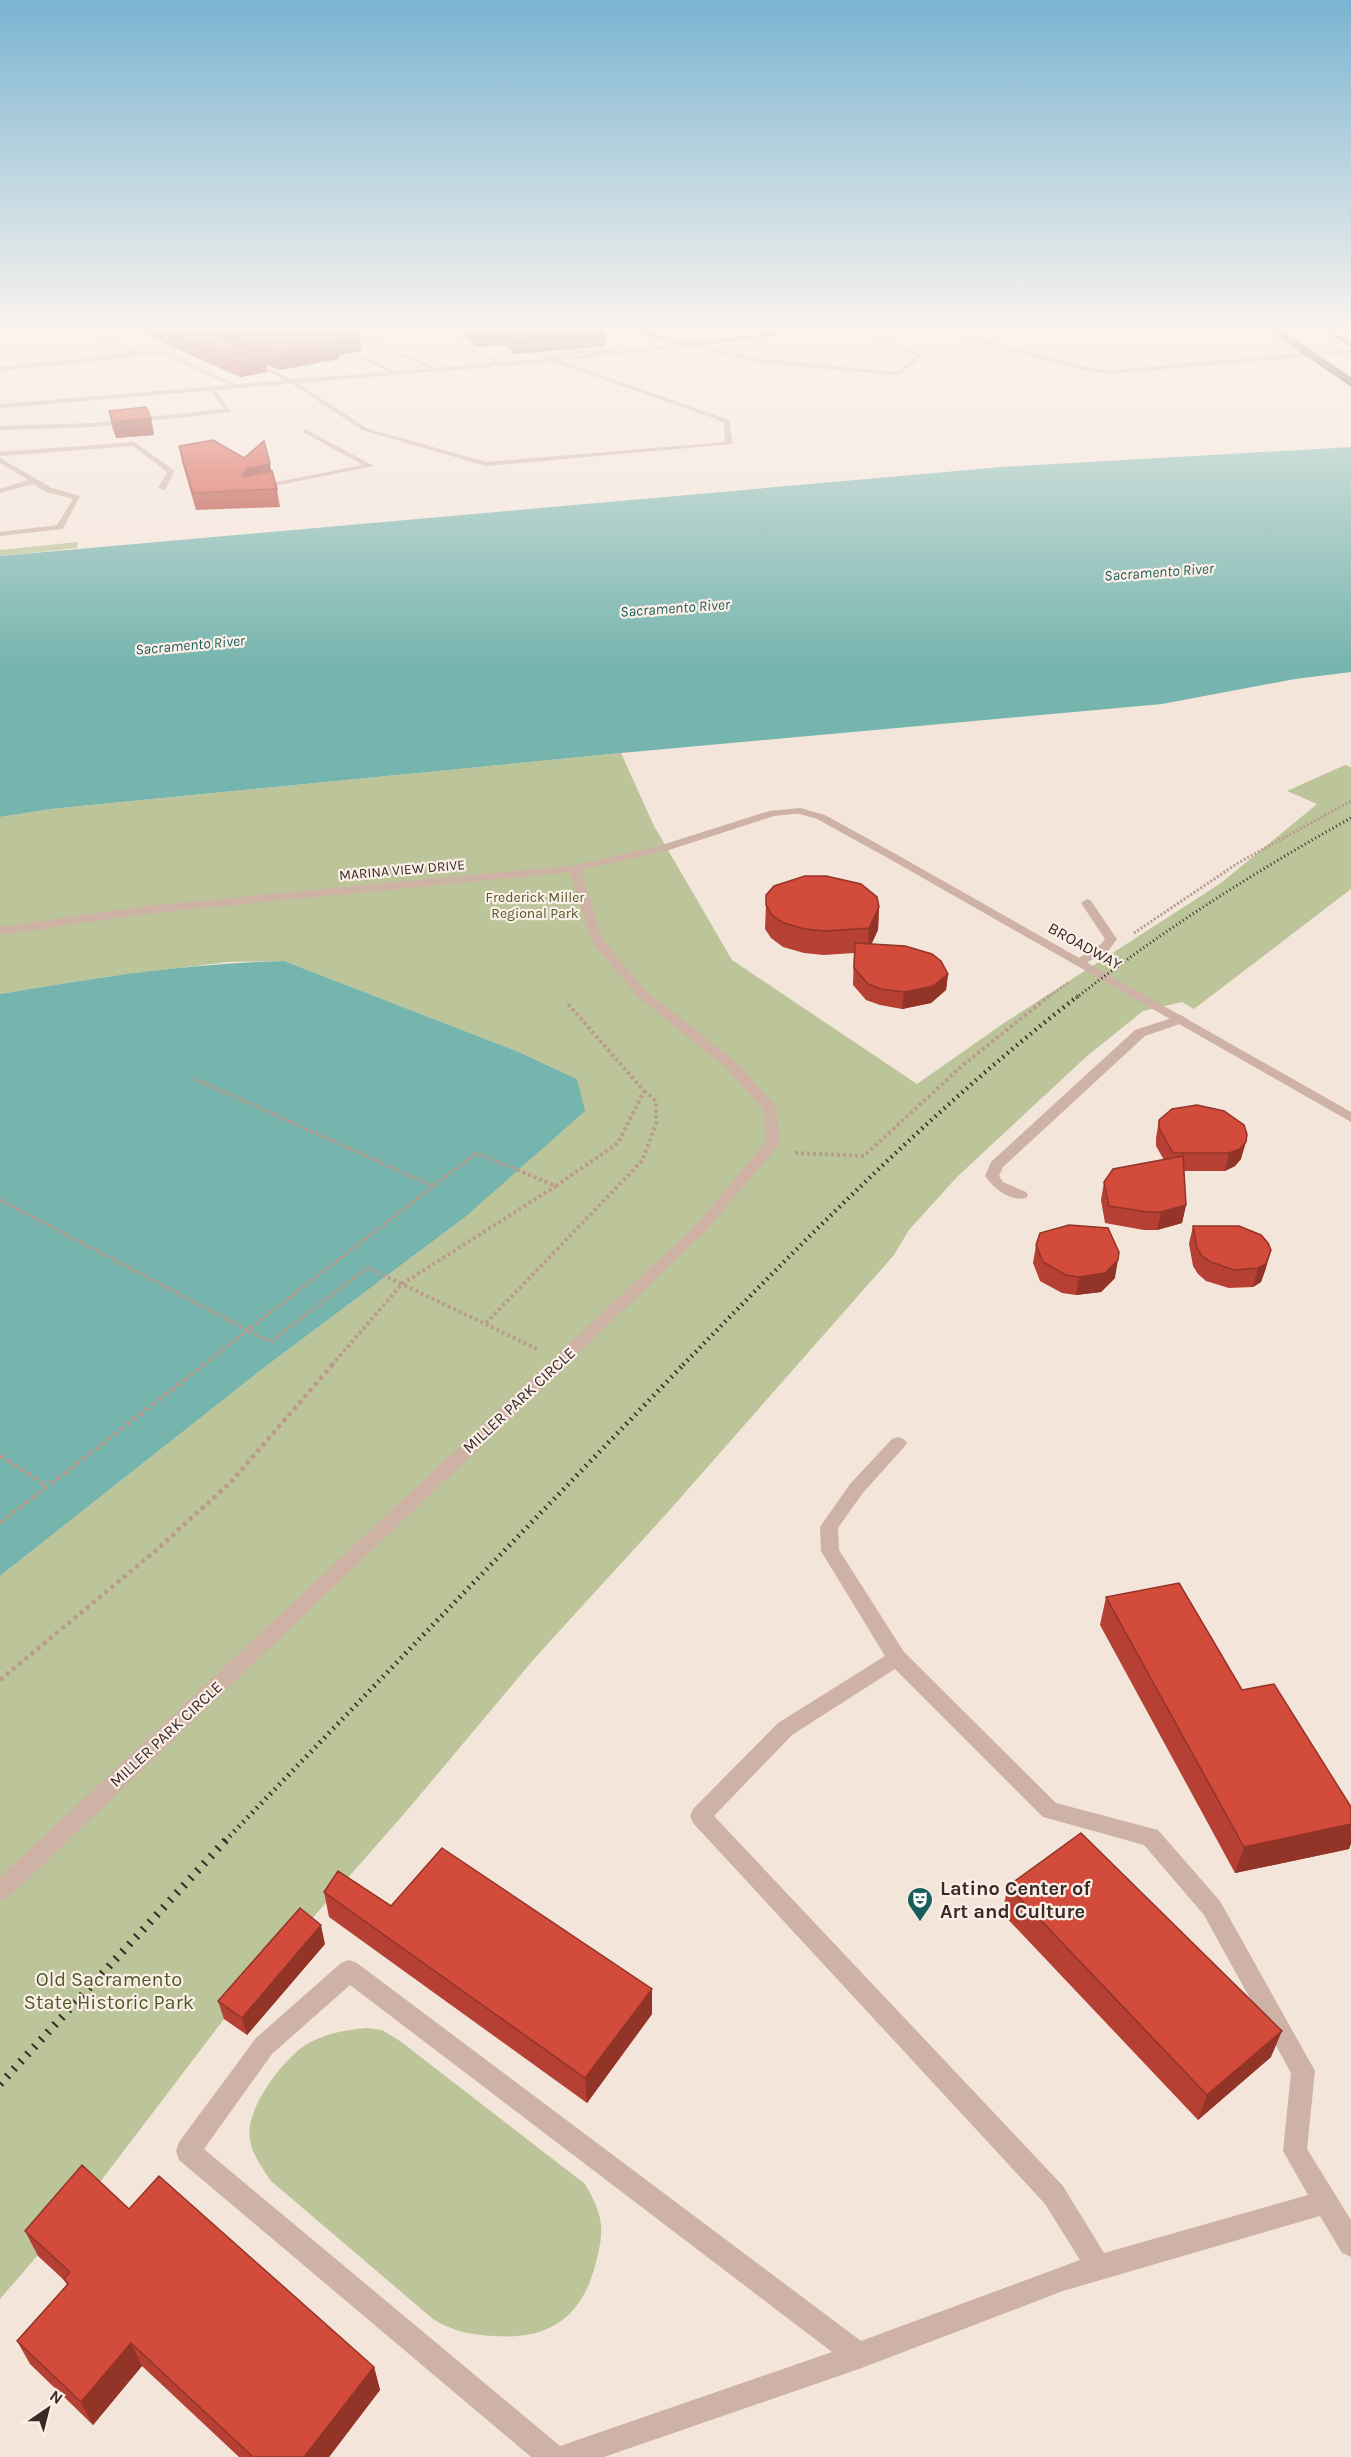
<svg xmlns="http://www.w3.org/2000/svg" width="1351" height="2457" font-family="Karla,sans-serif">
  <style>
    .green { fill: #bcc599 }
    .water { fill: #76b4ae }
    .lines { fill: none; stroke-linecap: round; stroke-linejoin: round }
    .path-far2 { stroke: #ba9c8f; stroke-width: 3; stroke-dasharray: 2 2; stroke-linecap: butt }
    .path-far1 { stroke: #ba9c8f; stroke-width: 4; stroke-dasharray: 3 3; stroke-linecap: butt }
    .path { stroke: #ba9c8f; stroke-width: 4.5; stroke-dasharray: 4 4; stroke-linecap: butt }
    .service { fill: #ceb2a5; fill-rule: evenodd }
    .minor { fill: #ceb2a5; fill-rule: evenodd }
    .tertiary { fill: #ceb2a5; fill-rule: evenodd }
    .secondary { fill: #a28076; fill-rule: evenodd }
    .motorway { fill: #5b423d; fill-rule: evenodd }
    .rail-far3 { stroke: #392a27; stroke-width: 3; stroke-dasharray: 1 3; stroke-linecap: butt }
    .rail-far2 { stroke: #392a27; stroke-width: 4.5; stroke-dasharray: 1.5 4.5; stroke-linecap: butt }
    .rail-far1 { stroke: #392a27; stroke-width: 5; stroke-dasharray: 1.5 5; stroke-linecap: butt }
    .rail { stroke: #392a27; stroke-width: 8; stroke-dasharray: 2 8; stroke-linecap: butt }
    .motorway-bridge { stroke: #5b423d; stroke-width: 8 }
    .wall { fill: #b54033 }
    .shaded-wall { fill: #933429 }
    .building { fill: #d24b3b; stroke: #933429; stroke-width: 1.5 }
    .labels { text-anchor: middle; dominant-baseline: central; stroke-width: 4.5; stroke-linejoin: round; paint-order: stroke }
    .far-street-label { font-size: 14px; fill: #392a27; stroke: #fbefe7 }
    .far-park-label { font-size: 14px; fill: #4e5a28; stroke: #fbefe7 }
    .far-water-label { font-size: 15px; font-style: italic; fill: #185f5a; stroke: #fbefe7 }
    .street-label { font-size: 16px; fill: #392a27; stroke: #fbefe7 }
    .near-poi-label { font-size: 20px; font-weight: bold; fill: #392a27; stroke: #fbefe7; text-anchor: start }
    .near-park-label { font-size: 20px; fill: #4e5a28; stroke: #fbefe7 }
  </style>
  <rect width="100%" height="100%" fill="#f4e5da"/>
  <path class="green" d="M78,542l-1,6 -77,8v-6z
    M621,753l33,73 78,134 185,124 87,-61 217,-140 96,-79 -30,-13 58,-26 6,2v122l-157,120 -12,-7 -39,9 -57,46 -129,120 -48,53 -15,25 -226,257 -135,148 -123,147 -186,212 -130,171 -94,109v-723l261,-206 203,-152 113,-139 -58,-27 -235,-91 -56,1 -130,16 -98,16v-177l51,-8z
    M366,2028l16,2 18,11 185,143c19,33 20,45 10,82 -14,53 -48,74 -101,70 -23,-1 -42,-5 -61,-17l-162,-138c-9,-13 -18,-25 -21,-41 -6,-29 31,-78 54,-94 19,-12 40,-16 62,-18z"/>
  <path class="water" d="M1351,447v225l-56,7 -133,25 -541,49 -570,56 -51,8v-261l1002,-89z
    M284,961l235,91 58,27 8,32 -121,107 -203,152 -261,206v-582c94,-16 189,-31 284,-33z"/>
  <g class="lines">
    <path class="path-far2" d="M1134,933l104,-70 113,-62
      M1047,998l21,-15"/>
    <path class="path-far1" d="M195,1079l238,107
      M795,1153l69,3 99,-91 86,-69
      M0,1200l270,142 97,-74 35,16 -70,81
      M486,1323l156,-162 14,-37v-23l-12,-10
      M537,1349l-135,-65 154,-98
      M203,1365l273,-212 80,33 62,-43 26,-52 -76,-87"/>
    <path class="path" d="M0,1456l47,30
      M0,1523l205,-159
      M0,1680l154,-128 77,-70 102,-118"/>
    <path class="service" d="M355,324h8l-12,7 89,39 -5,1 -92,-40z
      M429,324l24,3 13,20 28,10 7,8 -5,1 -6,-7 -28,-10 -13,-20z
      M1117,324l14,3 -3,2z
      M92,328l46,25 26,-2 75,35 -5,1 -73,-33 -161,17v-4l130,-14 -40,-22z
      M874,333l49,23 -25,20 -144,-14 -69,-17 3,-2 66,15 143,14 19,-16 -44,-20z
      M578,350h33l14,3h-47l-43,11 -3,-2 22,-8z
      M247,357l46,23 73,48 120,34 239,-20 -1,-20 -173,-61 2,-3 176,62 4,24 -247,22 -124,-36 -73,-48 -44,-22z
      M363,357h4l32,16 -5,1 -31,-15z
      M212,386l19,26 -138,15 -93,3v-4l93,-3 131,-14 -15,-21z
      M305,429l69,37 -120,24 3,-4 106,-21 -60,-33z
      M134,442l41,29 -10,19 -7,-2 9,-16 -34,-26 -133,10v-4z
      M0,458l52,30 28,8 -17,33 -63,7v-4l57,-7 16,-26 -27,-7 -13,-8 -33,9v-4l28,-9 -28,-17z
      M1087,899l4,2 26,38 -8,11 -28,16 -6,-4 2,-3 24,-15 4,-5 -24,-36z
      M1181,1015l6,4 -1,3 -41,14 -142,131 -4,9 4,6 23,10 2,3 -2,3c-16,4 -33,-10 -41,-22l6,-14 144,-132z
      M898,1437l6,2 3,4 -3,4 -42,47 -24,34 1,22 65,102 152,151 102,27 62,71 95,170 -8,78 44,71v37l-9,-4 -22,-37 -257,75 -204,78 -255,88h-73l-352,-297 -3,-9 3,-9 77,-104 85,-75 8,-3 8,3 504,378 219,-81 -35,-56 -352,-381 -3,-7 3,-7 85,-86 107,-67 -64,-105 -1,-24 30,-43 42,-45zM895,1669l148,148 101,28 60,70 87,158 -8,78 25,44 -204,58 -41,-67 -349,-370 78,-81zM350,1985l482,367 -272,94 -356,-297 68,-95z"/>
    <path class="minor" d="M928,325l153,41 29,4 241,-21v4l-241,21 -29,-4 -155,-42z
      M800,808l5,3 -1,2 -30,3 -105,34 -88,20 21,68 43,52 90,71 41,45 4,37 -2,3 -72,85 -698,667 -8,3v-24l696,-652 70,-83 -2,-32 -39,-43 -88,-71 -45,-54 -22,-70 -424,42 -146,21v-8l146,-21 429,-41 87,-20 107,-34z"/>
    <path class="tertiary" d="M688,343l2,3 -137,16 -553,46v-4l553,-46z
      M800,808l25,7 69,38 457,259v10l-465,-265 -69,-38 -21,-6 -1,-2z"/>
    <path class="secondary" d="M585,324l60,6 43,13 150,-19h20l-170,23 -44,-13z"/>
    <path class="motorway" d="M1315,324h8l28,19v5z"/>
    <path class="rail-far3" d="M1076,998c87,-68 178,-126 275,-180"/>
    <path class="rail-far2" d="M683,1365c125,-129 252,-258 395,-369"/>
    <path class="rail-far1" d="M225,1841l459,-477"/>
    <path class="rail" d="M0,2084l226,-244"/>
    <path class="motorway-bridge" d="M1266,324l85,58"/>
  </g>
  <path class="wall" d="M133,324h196l30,13 2,14 -22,4v4l-59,11 -15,-6 2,8 -27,5 -74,-33z
    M454,324h142l9,8v14l-91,8 -9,-9 -29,2z
    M109,411l42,7 3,17 -38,3 -4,-11z
    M179,446l65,12 27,14 6,17 3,18 -84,3 -14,-48z
    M766,905l113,2 -1,23 -7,14 77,30 -2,16 -15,13 -29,6 -22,-4 -14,-5 -13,-15 1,-32 -30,2 -20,-2 -21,-6 -12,-9 -6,-9z
    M1159,1120l82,39 -6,7 -10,5h-41l2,34 -4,18 -25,7h-13l-39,-7 -4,-23 3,-18 60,-22 -8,-14v-8z
    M1193,1226l73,42 -5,14 -8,5 -24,1 -23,-7 -8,-7 -5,-8 -4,-22z
    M1036,1245l79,33 -14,14 -25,3 -14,-2 -22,-12 -7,-18z
    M1106,1597l136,93 109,117v36l-2,6 -114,24 -135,-248z
    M1008,1886l263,171 -73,63 -196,-207z
    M324,1892l67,14 261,108 -65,89 -258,-186z
    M325,1944l-78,91 -23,-16 -6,-18z
    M129,2209l245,158 6,23 -51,67h-90l-97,-91 -49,59 -63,-61 -13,-23 50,-56 -2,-4 -27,-25 -13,-25z"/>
  <path class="shaded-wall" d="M504,331l1,14 -29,2 -1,-14z
    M605,332v14l-91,8 -1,-15z
    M359,337l2,14 -22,4v4l-59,11 -2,-15 53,-13z
    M265,357l2,15 -27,5 -2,-15z
    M151,418l3,17 -38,3 -3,-16z
    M270,464l3,17 -23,5 -8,-11 5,-6z
    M879,907l-1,23 -10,22 1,-24z
    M948,974l-2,16 -15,13 -29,6 2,-17z
    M1246,1142l-5,17 -6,7 -10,5 4,-18z
    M1186,1205l-4,18 -25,7 4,-18z
    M1271,1250l-5,18 -5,14 -8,5 5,-19z
    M1118,1260l-3,18 -14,14 -25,3 3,-18z
    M1351,1824v19l-2,6 -114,24 9,-26z
    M321,1925l4,19 -78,91 -5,-17z
    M652,1989v25l-65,89 -2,-25z
    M1282,2031l-11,26 -73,63 9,-25z
    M131,2343l11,23 -49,59 -12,-23z
    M374,2367l6,23 -51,67h-25z"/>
  <path class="building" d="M155,324h41l69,33 -27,5 -74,-33z
    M207,324h122l30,13 -28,5 6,2 -59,11z
    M467,324h129l9,8 -92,7 -9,-8 -29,2z
    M146,407l5,11 -38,4 -4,-11z
    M213,440l31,18 20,-17 6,23 -23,5 -5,6 3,2 27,-6 5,18 -84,4 -14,-47z
    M805,876h21l35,8 16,13 2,10 -10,21 -44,3 -20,-2 -21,-6 -12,-8 -6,-10v-10l8,-9z
    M855,943l50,3 27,8 9,7 7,13 -15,12 -29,6 -23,-3 -13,-5 -14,-16z
    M1197,1105l27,6 20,14 3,9 -1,8 -6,7 -11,4h-56l-14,-25v-8l13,-11z
    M1183,1156l3,49 -25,7h-13l-39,-6 -5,-24 9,-13z
    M1069,1225l39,3 11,24 -1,8 -13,13 -26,4 -13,-2 -23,-13 -7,-17 4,-12z
    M1193,1226h46l22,9 7,8 3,7 -5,14 -8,4 -24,2 -23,-8 -9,-6 -5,-8z
    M1179,1583l63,107 32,-6 77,123v17l-107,23 -138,-250z
    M1081,1833l201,198 -75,64 -199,-209z
    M442,1848l210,141 -67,89 -261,-186 14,-21 53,35z
    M300,1908l21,17 -79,93 -24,-17z
    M82,2165l47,44 30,-33 215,191 -70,90h-51l-122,-114 -50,59 -64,-61 51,-57 -4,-5 6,-7 -45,-41z"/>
  <linearGradient id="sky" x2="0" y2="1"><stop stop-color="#7ab4d1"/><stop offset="0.49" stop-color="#faf3ee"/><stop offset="1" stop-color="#faf3ee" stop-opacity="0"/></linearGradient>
  <rect width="1351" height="668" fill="url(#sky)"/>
  <defs>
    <symbol id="theatre-pin" viewBox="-11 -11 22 30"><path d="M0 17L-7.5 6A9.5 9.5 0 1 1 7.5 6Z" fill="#185f5a" stroke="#fbefe7"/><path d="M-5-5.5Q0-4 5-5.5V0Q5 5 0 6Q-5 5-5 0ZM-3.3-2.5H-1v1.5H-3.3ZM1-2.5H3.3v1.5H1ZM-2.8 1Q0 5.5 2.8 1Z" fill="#fff"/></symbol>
  </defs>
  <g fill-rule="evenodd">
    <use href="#theatre-pin" x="905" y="1885" width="30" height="40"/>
  </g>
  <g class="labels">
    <g class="far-street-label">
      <text transform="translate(402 870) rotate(-5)">MARINA VIEW DRIVE</text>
    </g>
    <g class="far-park-label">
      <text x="535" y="897">Frederick Miller<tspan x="535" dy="16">Regional Park</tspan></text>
    </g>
    <g class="far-water-label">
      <text transform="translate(1159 572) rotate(-4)">Sacramento River</text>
      <text transform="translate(675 608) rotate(-4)">Sacramento River</text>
      <text transform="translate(190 645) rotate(-5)">Sacramento River</text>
    </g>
    <g class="street-label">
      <text transform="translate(1085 946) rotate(29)">BROADWAY</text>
      <text transform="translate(519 1400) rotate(-43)">MILLER PARK CIRCLE</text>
      <text transform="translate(166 1734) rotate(-43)">MILLER PARK CIRCLE</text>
    </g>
    <g class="near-poi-label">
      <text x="940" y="1888">Latino Center of<tspan x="940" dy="23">Art and Culture</tspan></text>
    </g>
    <g class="near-park-label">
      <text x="109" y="1979">Old Sacramento<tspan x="109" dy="23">State Historic Park</tspan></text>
    </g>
  </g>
  <g transform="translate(48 2409) rotate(35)" stroke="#fbefe7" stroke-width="4.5" paint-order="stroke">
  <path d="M0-4.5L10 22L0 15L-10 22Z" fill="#392a27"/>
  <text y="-9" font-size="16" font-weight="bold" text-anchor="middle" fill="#392a27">N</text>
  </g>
</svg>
